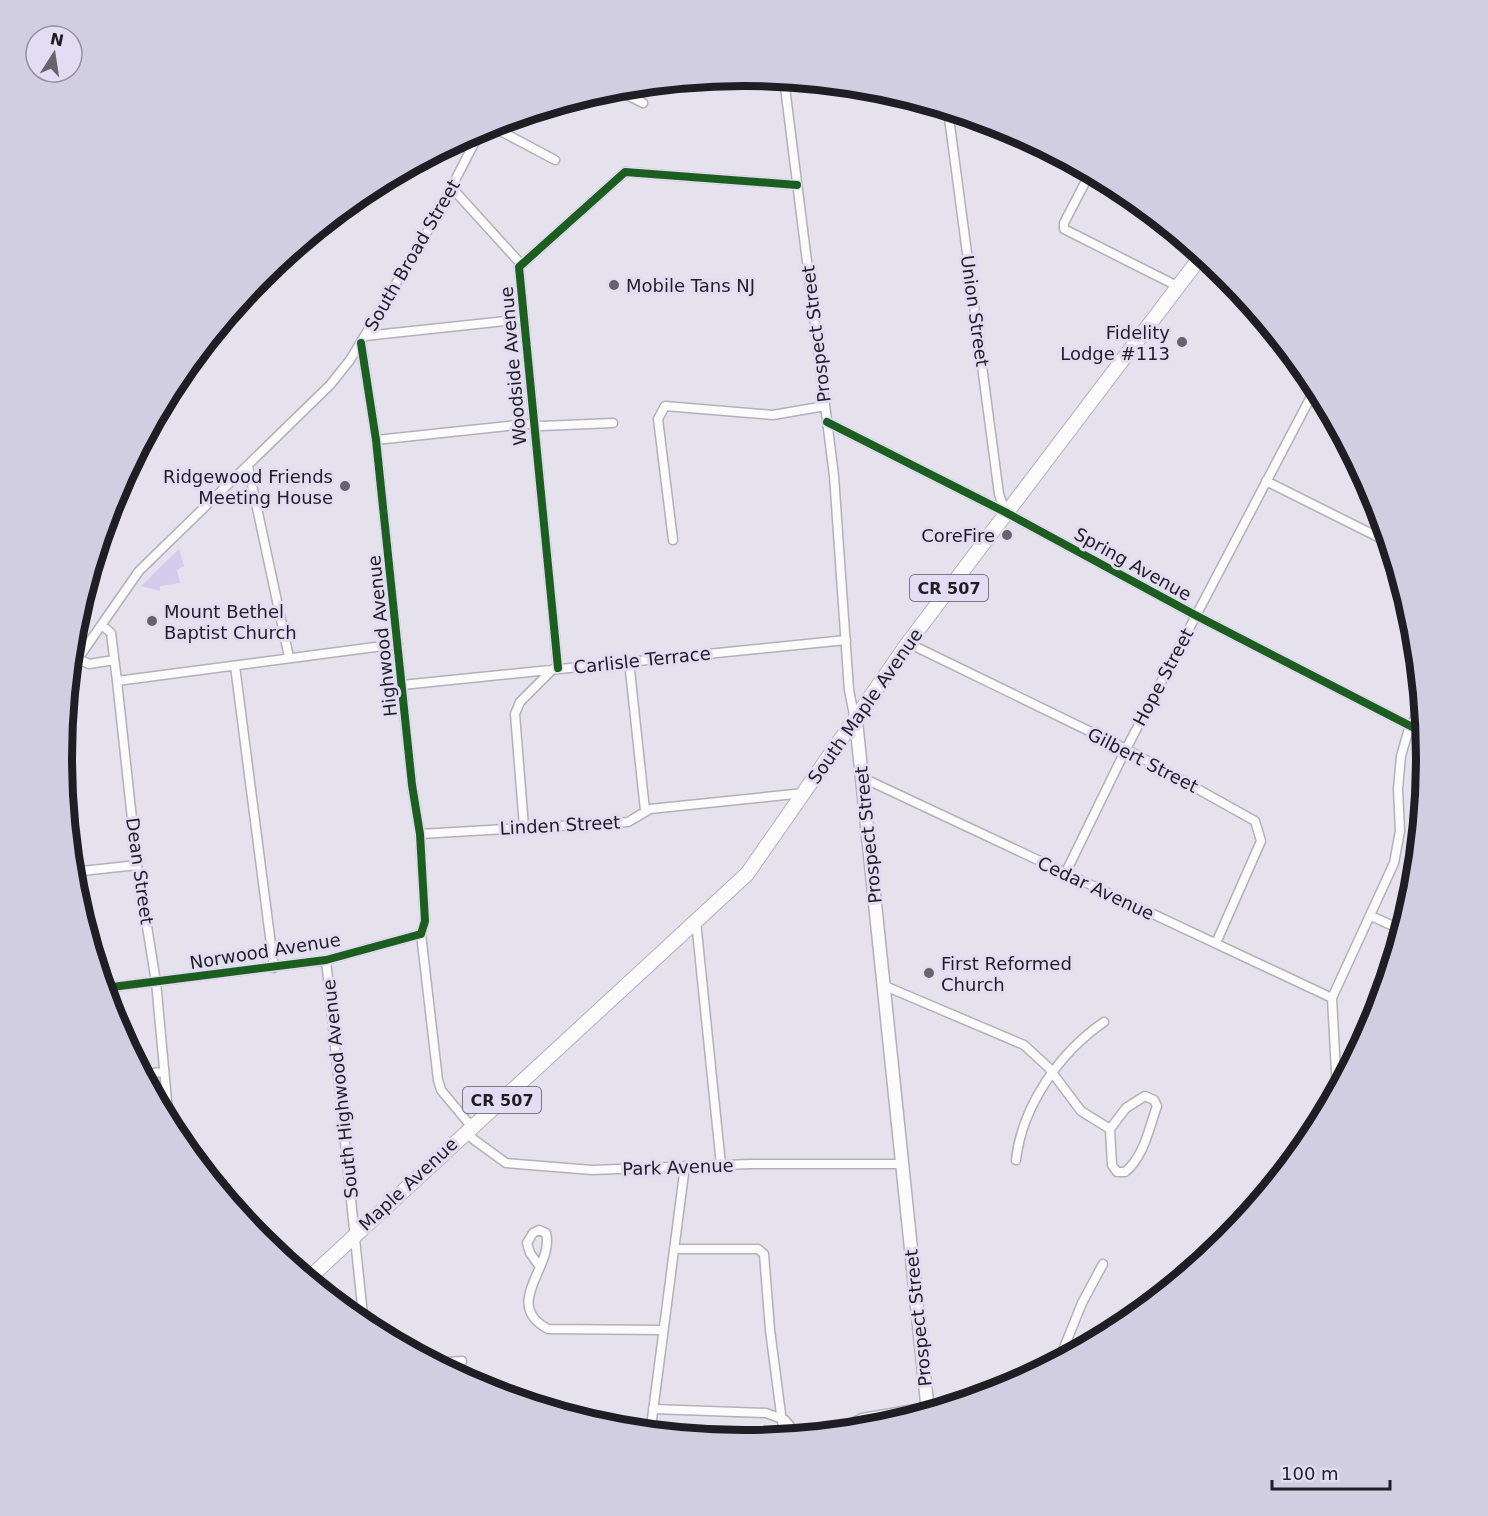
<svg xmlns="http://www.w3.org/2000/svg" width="1488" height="1516" font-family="'DejaVu Sans',sans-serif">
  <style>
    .green { fill: #d4cbed }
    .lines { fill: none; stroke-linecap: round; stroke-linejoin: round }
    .street-casing { stroke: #b2b0b8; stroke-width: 11 }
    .secondary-casing { stroke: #b2b0b8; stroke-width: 15 }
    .primary-casing { stroke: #b2b0b8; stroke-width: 16 }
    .street { stroke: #fbfbfc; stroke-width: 8 }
    .secondary { stroke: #fbfbfc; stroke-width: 12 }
    .primary { stroke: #fbfbfc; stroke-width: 14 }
    .rail-casing { stroke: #c7c7c9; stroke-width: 4.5 }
    .rail { stroke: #e2ddf2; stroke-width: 2; stroke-dasharray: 7; stroke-linecap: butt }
    .cycleway-casing { stroke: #e2ddf2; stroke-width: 11 }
    .cycleway { stroke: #1b5e20; stroke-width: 8 }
    .poi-dot { fill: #65636b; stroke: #e2ddf2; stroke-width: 2 }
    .labels { text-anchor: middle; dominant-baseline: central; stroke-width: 6; stroke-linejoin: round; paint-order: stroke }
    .shield { fill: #e2ddf2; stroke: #5a5762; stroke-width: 1.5 }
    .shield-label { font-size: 16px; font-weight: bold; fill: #201e25 }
    .street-label { font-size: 18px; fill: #201e25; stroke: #e2ddf2 }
    .poi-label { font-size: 18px; fill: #201e25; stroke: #e2ddf2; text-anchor: start }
    .rim { fill: none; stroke: #201e25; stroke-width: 8 }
  </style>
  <rect width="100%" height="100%" fill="#e5e2ed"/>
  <path class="green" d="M179,549l5,17 -7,4 3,13 -20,3v5l-19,-5z"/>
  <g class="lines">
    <defs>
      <path id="street" d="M784,79l50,397 15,214 6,30
        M613,88l30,15
        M948,110l51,384 6,18
        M489,125l66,35
        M1090,173l-26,50v6l115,58
        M452,188l69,76
        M365,336l159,-17
        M827,422l178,90 190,103 229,118
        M376,440l151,-16 15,2 71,-3
        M248,466l41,191
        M1266,481l122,61
        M673,540l-15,-121 7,-13 108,9 52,-9
        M102,625l9,8 6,48 20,184 19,117 13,140
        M908,643l218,106 129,72 6,20 -45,102
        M78,659l11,5 25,-4
        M629,661l16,149
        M235,666l39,302
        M558,668l-39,-401 106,-95 172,13
        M70,670l69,-99 191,-186 20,-25 86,-143 46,-89
        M117,681l281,-37
        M402,685l444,-45
        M861,777l471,221
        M524,827l-9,-113 5,-12 33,-33
        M420,834l208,-12 22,-13 154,-16
        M73,872l64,-7
        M1065,874l61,-125 190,-362
        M1371,916l31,14
        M696,921l25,244
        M421,934l17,146 3,10 30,36
        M326,960l38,365
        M885,986l139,59 24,22 33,44 29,18
        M104,988l222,-28 95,-26 4,-13 -5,-87 -8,-49 -36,-345 -15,-97
        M143,1074l20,-2
        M1337,1090l-5,-92 62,-135 6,-32 -2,-42 3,-33 7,-24 13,-26
        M1145,1096l9,4 3,6c-8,22 -13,51 -32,66h-8l-5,-7 -2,-36 16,-21z
        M467,1130l6,9 33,24 86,7 158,-6h153
        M1016,1160c6,-54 44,-108 88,-138
        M674,1249h84l6,5 6,76 14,107
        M540,1267l-10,-14 -3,-10 6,-10 6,-3 7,3c9,33 -45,71 2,96l114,1
        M1059,1360l23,-57 21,-39
        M434,1363l28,-2
        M653,1409l113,4 19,7 13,15
        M837,1431l25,-13 65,-11
        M653,1432l-1,-13 33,-253"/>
      <path id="secondary" d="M856,721l72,691"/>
      <path id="primary" d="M308,1279l439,-405 161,-231 294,-388"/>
    </defs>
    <use href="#street" class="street-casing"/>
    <use href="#secondary" class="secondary-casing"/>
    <use href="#primary" class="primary-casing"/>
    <use href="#street" class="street"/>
    <use href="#secondary" class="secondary"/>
    <use href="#primary" class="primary"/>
    <defs>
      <path id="rail" d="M155,420l60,-88"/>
    </defs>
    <use href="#rail" class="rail-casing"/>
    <use href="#rail" class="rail"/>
    <defs>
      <path id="cycleway" d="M827,422l178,90 190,103 229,118
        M558,668l-39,-401 106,-95 172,13
        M104,988l222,-28 95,-26 4,-13 -5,-87 -8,-49 -36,-345 -15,-97"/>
    </defs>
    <use href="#cycleway" class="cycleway-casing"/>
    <use href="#cycleway" class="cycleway"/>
  </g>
  <g class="poi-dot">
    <circle cx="614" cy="285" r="6"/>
    <circle cx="1182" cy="342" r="6"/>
    <circle cx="345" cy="486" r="6"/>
    <circle cx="1007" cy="535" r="6"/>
    <circle cx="152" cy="621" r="6"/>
    <circle cx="929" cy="973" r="6"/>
  </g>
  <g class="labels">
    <g class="shield">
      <rect x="910" y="575" width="78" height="26" rx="4.5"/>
      <rect x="463" y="1087" width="78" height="26" rx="4.5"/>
    </g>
    <g class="shield-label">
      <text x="949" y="588">CR 507</text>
      <text x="502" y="1100">CR 507</text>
    </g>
    <g class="street-label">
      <text transform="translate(412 255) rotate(-60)">South Broad Street</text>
      <text transform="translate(975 311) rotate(82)">Union Street</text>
      <text transform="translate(816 334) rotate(-97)">Prospect Street</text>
      <text transform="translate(513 366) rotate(-95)">Woodside Avenue</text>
      <text transform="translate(1133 564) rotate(29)">Spring Avenue</text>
      <text transform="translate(382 636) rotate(-96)">Highwood Avenue</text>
      <text transform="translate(642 660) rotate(-6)">Carlisle Terrace</text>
      <text transform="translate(1163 677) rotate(-62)">Hope Street</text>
      <text transform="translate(865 706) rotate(-55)">South Maple Avenue</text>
      <text transform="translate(1143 760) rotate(27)">Gilbert Street</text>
      <text transform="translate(560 825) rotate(-3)">Linden Street</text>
      <text transform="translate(868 835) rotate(-96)">Prospect Street</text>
      <text transform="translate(140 871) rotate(82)">Dean Street</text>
      <text transform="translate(1096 888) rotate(25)">Cedar Avenue</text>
      <text transform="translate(265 951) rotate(-9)">Norwood Avenue</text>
      <text transform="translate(340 1089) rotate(-96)">South Highwood Avenue</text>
      <text transform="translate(678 1167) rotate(-2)">Park Avenue</text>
      <text transform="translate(408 1184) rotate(-43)">Maple Avenue</text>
      <text transform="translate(918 1318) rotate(-96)">Prospect Street</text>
    </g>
    <g class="poi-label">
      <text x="626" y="285">Mobile Tans NJ</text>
      <text x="1170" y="332" text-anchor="end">Fidelity<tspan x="1170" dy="21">Lodge #113</tspan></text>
      <text x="333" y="476" text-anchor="end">Ridgewood Friends<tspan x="333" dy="21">Meeting House</tspan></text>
      <text x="995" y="535" text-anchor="end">CoreFire</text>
      <text x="164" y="611">Mount Bethel<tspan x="164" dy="21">Baptist Church</tspan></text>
      <text x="941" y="963">First Reformed<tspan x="941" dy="21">Church</tspan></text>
    </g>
  </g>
  <path d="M0 0H1488V1516H0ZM72 758a672 672 0 1 1 1344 0a672 672 0 1 1-1344 0Z" fill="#d2cee2" fill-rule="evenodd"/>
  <path class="rim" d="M72 758a672 672 0 1 1 1344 0a672 672 0 1 1-1344 0Z"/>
  <g transform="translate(54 54) rotate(12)"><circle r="28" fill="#e2ddf2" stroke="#9491a0" stroke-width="1.5"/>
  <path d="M0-4.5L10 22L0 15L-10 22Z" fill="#65636b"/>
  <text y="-9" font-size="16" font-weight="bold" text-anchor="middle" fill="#201e25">N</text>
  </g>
  <path d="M1272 1480v9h118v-9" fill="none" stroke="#201e25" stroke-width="3"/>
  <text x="1281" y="1480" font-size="18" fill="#201e25" stroke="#e2ddf2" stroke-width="4.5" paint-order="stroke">100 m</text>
</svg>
